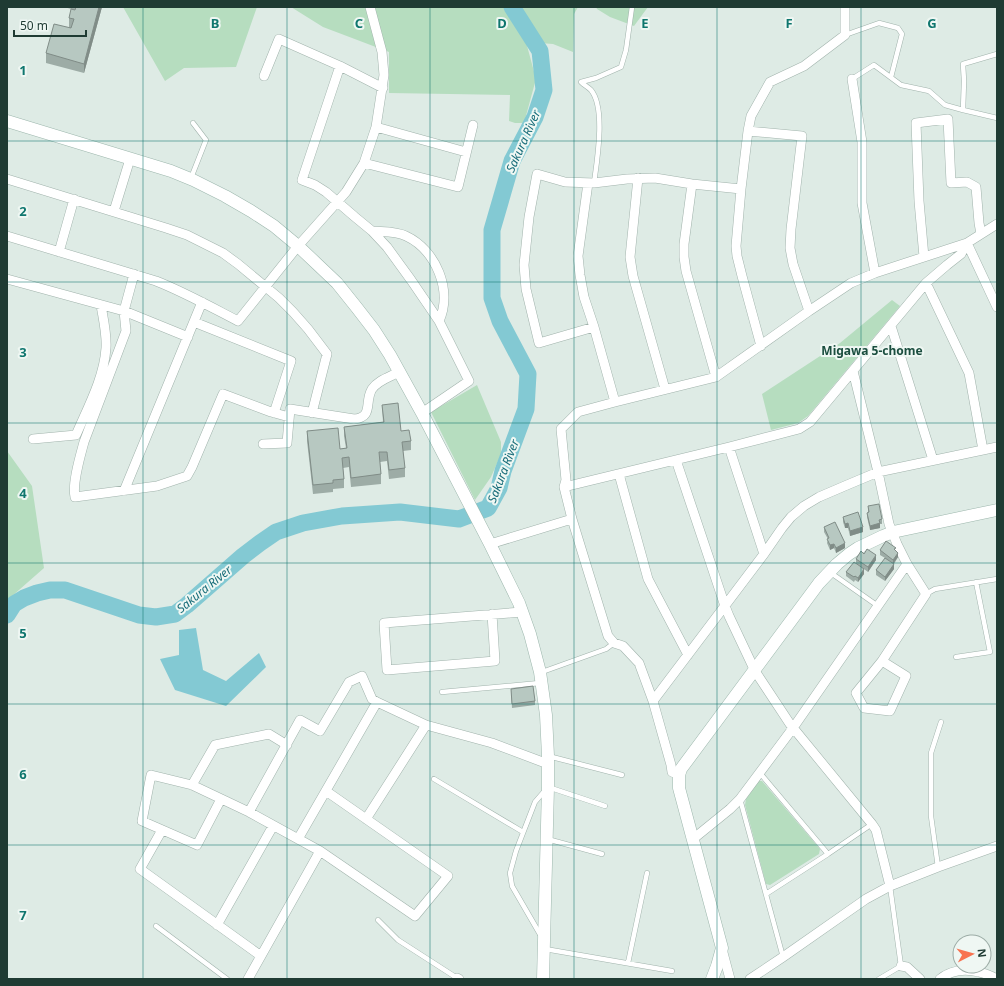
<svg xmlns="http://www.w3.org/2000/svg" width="1004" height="986" font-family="'Noto Sans',sans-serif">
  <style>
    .green { fill: #b6ddbf }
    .water { fill: #83c9d3 }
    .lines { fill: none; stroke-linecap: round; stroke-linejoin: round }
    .river { stroke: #83c9d3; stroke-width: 17 }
    .lane-casing { stroke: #a1b3ac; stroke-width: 5.5 }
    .street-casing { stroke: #a1b3ac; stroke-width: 10 }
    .secondary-casing { stroke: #9db7ad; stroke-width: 13 }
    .lane { stroke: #fff; stroke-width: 4.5 }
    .street { stroke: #fff; stroke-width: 9 }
    .secondary { stroke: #fff; stroke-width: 12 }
    .wall { fill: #9daca6 }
    .shaded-wall { fill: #808c87 }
    .building { fill: #b7c8c1; stroke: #808c87 }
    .grid { fill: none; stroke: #0f766e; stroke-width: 1; stroke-opacity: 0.55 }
    .labels { text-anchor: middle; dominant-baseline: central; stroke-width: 4; stroke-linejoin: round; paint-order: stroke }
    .water-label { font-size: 12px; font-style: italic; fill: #176c79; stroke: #eff7f3 }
    .neighbourhood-label { font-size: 12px; font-weight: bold; fill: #1b4e3f; stroke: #eff7f3 }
    .grid-label { font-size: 13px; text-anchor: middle; font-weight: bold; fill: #0f766e; stroke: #eff7f3; stroke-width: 4; stroke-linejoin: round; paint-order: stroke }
  </style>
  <rect width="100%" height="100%" fill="#deebe5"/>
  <path class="green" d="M123,7h134l-21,60 -52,1 -19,13z
    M291,7h287l-4,7 -1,38 -20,-8 -27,-2 10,37 -12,44h-9l-6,-2 1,-26 -121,-2v-41l-66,-25z
    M596,7h52l-14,19 -24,-9 -13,-8z
    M892,300l8,6 -92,110 -10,7 -27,7 -9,-36 78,-51z
    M477,385l24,57v12l-10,23 -16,23 -44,-88z
    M7,451l25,35 12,82 -33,29 -4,9z
    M758,781h4l58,68 -1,5 -49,31 -4,-1 -21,-79 1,-6z"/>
  <path class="water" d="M196,628l7,42 23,11 33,-28 7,14 -40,39 -51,-16 -15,-31 19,-4v-25z"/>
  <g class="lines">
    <path class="river" d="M7,615l7,-11 10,-6 13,-5 13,-3h15l74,25 17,2 19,-3 12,-9 56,-49 17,-13 16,-11 27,-9 39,-7 58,-4 59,7 29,-11 11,-20 4,-17 23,-62 2,-35 -28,-53 -8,-23v-68l20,-69 23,-44 9,-27 -4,-39 -28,-44"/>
    <defs>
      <path id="lane" d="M845,35l34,-12 19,5 4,6 -11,43
        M852,79l22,-14 27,20 28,6 16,14 18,5 34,8
        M963,110l1,-29 -1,-17 34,-10
        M191,178l15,-38 -13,-17
        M594,183c3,-22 12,-75 -3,-93 -3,-3 -7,-5 -10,-8l15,-4 25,-11 5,-17 6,-43
        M831,573l47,33
        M926,594l9,-5 62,-10
        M956,657l34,-5 -14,-70
        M542,672l64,-23 8,-6
        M442,692l98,-9
        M548,756l74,19
        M760,773l68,81
        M434,779l89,53
        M740,799l43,158
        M547,839l55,15
        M938,867l-7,-51v-63l10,-31
        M766,894l62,-40 44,-30
        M378,920l20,20 59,38
        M156,926l71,53
        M541,936l-29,-50 -2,-13 6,-22 19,-49 13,-15 57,19
        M545,949l127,22
        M628,963l19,-90
        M879,979l22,-13 -11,-80"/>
      <path id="street" d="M264,76l15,-37 61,27
        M852,79l10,63v61l13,70
        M383,88l-43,-22 -38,114 13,5 11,7 29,25 17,14 15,16 24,33 28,41 30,60 -47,32
        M376,127l90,25
        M748,131l54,5 -11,93 -1,19 3,16 16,47
        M364,163l94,24 15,-62
        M638,178l-8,79 3,19 32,113
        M7,179l159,49 21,7 36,18 15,11 41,34 14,14 15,17 19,25 -15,59
        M588,183l-10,73 2,19 4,22 10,30 21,75
        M692,184l-8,60v13l2,14 30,106
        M114,211l16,-52
        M372,231c11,1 24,0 34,5 30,14 47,55 33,85
        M7,236l149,45c28,11 55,26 82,40l60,-75 48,-54 18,-29 12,-36 8,-52 -2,-23 -12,-45
        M967,243l30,64
        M59,252l15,-53
        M924,257l-5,-56 -3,-78 32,-4 3,64 16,-1 9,5 3,36 2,11
        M134,274l-10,37 2,20 -42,111c-4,15 -12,41 -9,55l82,-11 30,-10 5,-9 31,-73 48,18 18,5
        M7,279l117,32 64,26
        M926,283l43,90 14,77
        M194,322l97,39 -17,52
        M891,326l42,134
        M594,327l-55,16 -13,-54 -2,-24 5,-48 8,-43 28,8 29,1 33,-4 28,-1 37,6 49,5
        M761,346l-19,-70 -5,-20 -1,-10 5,-57 7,-58 3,-15 19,-34 34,-16 41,-31v-28
        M853,371l25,101 11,52 8,20 10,20 19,30 -44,67 -26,32 8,15 26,3 16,-35 -24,-15
        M33,439l43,-4c12,-28 28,-57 30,-87 1,-14 -3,-30 -5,-43
        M263,444l24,-1 3,-34 64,10c20,-2 10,-17 18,-30 6,-9 18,-12 27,-17
        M729,447l35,107
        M676,460l49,146 4,10 26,55 35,53 82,100 4,6 14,56
        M619,474l29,105 40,76
        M564,487l165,-40 70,-18 11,-7 116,-139 21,-18 14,-11 6,-11
        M124,491l78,-189
        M490,544l82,-25
        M492,614l3,47 -108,9 -3,-47 138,-11
        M653,701l111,-147 18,-26 9,-11 13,-11 15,-9 28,-12 31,-13 119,-25
        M679,775l-7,-3 -1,-7 -18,-64 -14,-38 -16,-17 -9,-3 -6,-7 -36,-117 -8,-32 2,-7 -5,-51 17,-17 37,-10 101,-25 93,-66 42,-28 24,-10 92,-30 30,-19
        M192,785l23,-40 54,-11 18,11
        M221,799l-24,46 -55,-24 9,-46 41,10 57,27 71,39 95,65 33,-40 -122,-85
        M249,812l51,-92 20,11 29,-49 13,-6 10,23 5,3 49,23 66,18 56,21
        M366,819l60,-94
        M162,830l-22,39 121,87
        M298,839l79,-137
        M693,839l37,-30 10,-10 53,-71 114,-164
        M217,925l56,-99
        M722,949l8,30
        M901,966l6,1 13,12
        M457,978l2,1
        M248,979l72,-128
        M750,979l33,-22 83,-58 24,-13 48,-19 59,-21
        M940,979c11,-9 26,-10 39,-7 6,1 12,4 18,7"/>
      <path id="secondary" d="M7,121l164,50 22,9 32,16 26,15 23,15 24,20 19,18 20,19 20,25 17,22 16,25 32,58 68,131 29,59 11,31 10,38 6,43 2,41v31l-5,192
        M712,979l5,-13 5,-18 -43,-160v-13l2,-6 138,-186 18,-19 12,-10 9,-6 25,-12 10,-4 104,-22"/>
    </defs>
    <use href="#lane" class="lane-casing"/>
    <use href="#street" class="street-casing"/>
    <use href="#secondary" class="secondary-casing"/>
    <use href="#lane" class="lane"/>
    <use href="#street" class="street"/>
    <use href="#secondary" class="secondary"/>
  </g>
  <path class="wall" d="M64,7h38l-18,66 -38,-10v-10l23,-25v-10l6,-8z
    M382,405l19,26 10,10v9l-8,1 2,17v9l-16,2 -2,-18 -7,1 1,12v10l-30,3 -2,-20 -6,1 1,11v9l-11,1v3l-20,2 -6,-53v-10l33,18 6,-1 -2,-12v-9l39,-5z
    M868,506l14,13v5h-2v4l-10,2 -3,-13v-4l1,-1z
    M843,517l20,15 -13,4 -2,-8h-3l-2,-6z
    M824,527l21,21 -9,5 -2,-5 -4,2 -3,-7 1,-4 -4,-7z
    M880,550l16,1 2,6 -4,7v5l-9,12 -9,-6v-5l9,-12 -5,-3z
    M856,559l20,1 -8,12 -4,-3v5l-6,8 -3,-2 -1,2 -8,-6v-4l10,-9z
    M511,689l24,12v4l-23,3z"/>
  <path class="shaded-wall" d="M99,7h3l-18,66v-9z
    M848,523v5h-3v-4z
    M880,523v5l-10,2v-4z
    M863,527v5l-13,4v-5z
    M845,543v5l-9,5v-5z
    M834,544v4l-4,2v-5z
    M898,553v4l-5,7v-4z
    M876,555v5l-8,12v-5z
    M894,564v5l-9,12v-4z
    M864,569v5l-6,8v-4z"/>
  <path class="building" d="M76,7h23l-15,57 -38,-11 8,-29 17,4 3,-9 -5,-1 2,-9 4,1z
    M398,403l3,28 8,-1 2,11 -9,1 3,26 -16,2 -2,-18h-8l2,22 -30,4 -2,-21 -7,1 2,21 -11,1v3l-20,2 -6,-54 31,-3 2,21 7,-1 -3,-21 40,-5 -2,-17z
    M879,504l3,15 -3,1 1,3 -10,3 -3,-13 2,-1 -1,-6z
    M858,512l5,15 -13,4 -2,-8 -3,1 -2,-7z
    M835,522l10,21 -9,5 -2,-4 -4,1 -3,-6 2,-1 -5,-11z
    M886,541l10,7 -2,1 4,4 -5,7 -13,-10z
    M867,549l9,6 -8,12 -12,-8 5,-8 3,3z
    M885,558l9,6 -9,13 -9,-7z
    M854,562l10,7 -6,9 -3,-2 -1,1 -8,-5z
    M533,686l2,15 -23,3 -1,-15z"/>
  <path class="grid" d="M143,7v972M287,7v972M430,7v972M574,7v972M717,7v972M861,7v972M7,141h990M7,282h990M7,423h990M7,563h990M7,704h990M7,845h990"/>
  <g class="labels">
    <g class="water-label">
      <text transform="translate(523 141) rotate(-66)">Sakura River</text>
      <text transform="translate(503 471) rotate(-69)">Sakura River</text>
      <text transform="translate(204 589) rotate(-39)">Sakura River</text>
    </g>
    <g class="neighbourhood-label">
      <text x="872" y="350">Migawa 5-chome</text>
    </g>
  </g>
  <g class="grid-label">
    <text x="215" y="28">B</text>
    <text x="359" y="28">C</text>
    <text x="502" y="28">D</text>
    <text x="645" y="28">E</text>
    <text x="789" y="28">F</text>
    <text x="932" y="28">G</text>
    <text x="23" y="75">1</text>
    <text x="23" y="216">2</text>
    <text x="23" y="357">3</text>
    <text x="23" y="498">4</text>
    <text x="23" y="638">5</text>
    <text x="23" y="779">6</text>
    <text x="23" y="920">7</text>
  </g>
  <rect width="1004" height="986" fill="none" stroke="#1f3b33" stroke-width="16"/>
  <g transform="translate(972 954) rotate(84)"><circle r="19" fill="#eff7f3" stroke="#9caca6"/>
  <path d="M0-3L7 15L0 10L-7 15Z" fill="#f87350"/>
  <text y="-6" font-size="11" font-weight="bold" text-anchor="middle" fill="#1f3b33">N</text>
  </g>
  <path d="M14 30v6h72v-6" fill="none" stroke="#1f3b33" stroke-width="2"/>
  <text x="20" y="30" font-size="12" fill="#1f3b33" stroke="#eff7f3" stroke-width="3" paint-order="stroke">50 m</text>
</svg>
